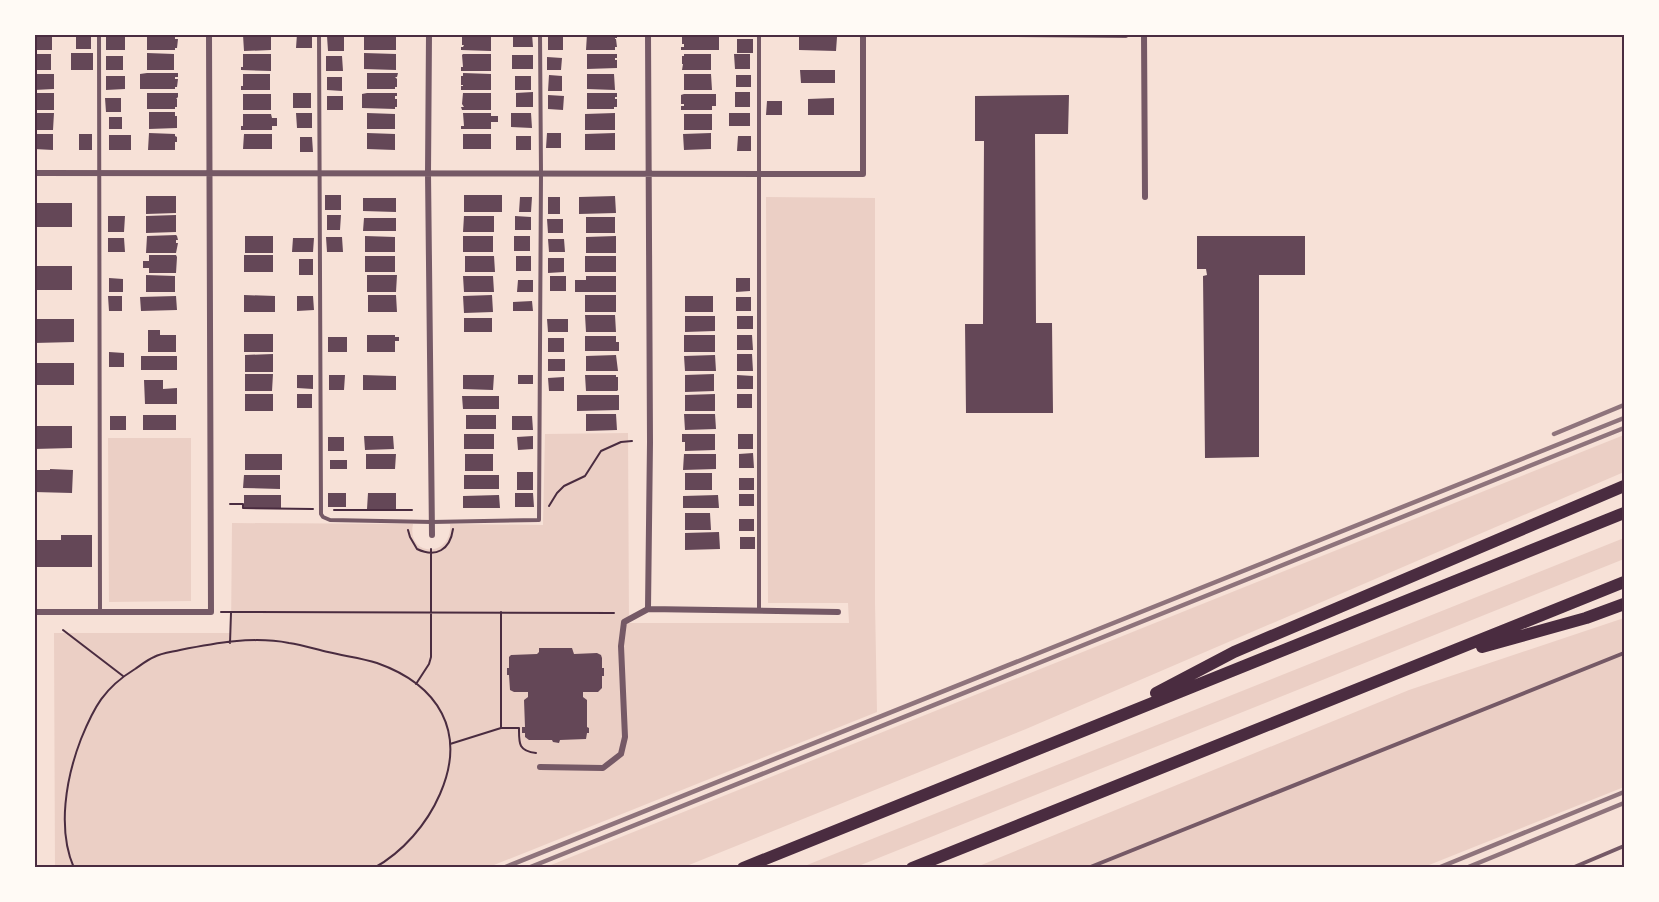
<svg xmlns="http://www.w3.org/2000/svg" width="1659" height="902" font-family="'Titillium Web',sans-serif">
  <style>
    .green { fill: #ebcfc5 }
    .building { fill: #644757 }
    .lines { fill: none; stroke-linecap: round; stroke-linejoin: round }
    .path { stroke: #4a2c40; stroke-width: 2 }
    .service { stroke: #755966; stroke-width: 4 }
    .minor { stroke: #755966; stroke-width: 6 }
    .motorway { stroke: #4a2c40; stroke-width: 12 }
    .rail { stroke: #8f747c; stroke-width: 4.5 }
    .neatline { fill: none; stroke: #4a2c40; stroke-width: 2 }
  </style>
  <rect width="100%" height="100%" fill="#f7e1d7"/>
  <path class="green" d="M766,197l109,1v405l2,109 -388,155h-434l-1,-234h177l1,-110 181,1c-7,34 40,34 37,0l93,1 2,-91 83,-1 1,190h220l-1,-20h-80z
    M1624,435v37l-598,257 -342,138h-138z
    M108,438h83v163l-82,1z
    M1624,538v21l-768,308h-54z
    M1624,618v169l-200,80 -450,1 435,-178z"/>
  <path class="building" d="M34,34h18v16h-18z
    M147,34h30v3h-2v2h3l-1,9h-2v2h-28z
    M297,34h15v14h-16z
    M364,34h32v16h-32z
    M462,34h29v17l-30,-1v-3h2l1,-2h-2z
    M513,34h19l1,13h-20z
    M587,34h30v4h-2v1h1l1,8h-2v3h-29z
    M684,34h35v16h-38v-3h3v-3h-2v-7h2z
    M76,35h15v14h-15z
    M243,35h28v15l-27,1z
    M327,36h17v15h-16z
    M106,37h19v13h-19z
    M548,37h15v13h-15z
    M799,37h38l-1,14 -37,-1z
    M737,39h16v14h-16z
    M71,53h22v17h-22z
    M147,53l27,1v16h-27z
    M364,53l32,1v16l-32,-1z
    M34,54h17v16h-17z
    M243,54h28v17l-30,-1v-3h2z
    M463,54h28v17h-30v-4h2l-1,-12z
    M587,54h30v4h-2v2h2v8l-30,1z
    M684,54h27v16h-29l1,-6h-1v-8h2z
    M734,54h16v15h-15z
    M512,55h21v14h-21z
    M106,56h17v14h-17z
    M326,56h16l1,15h-17z
    M547,57l15,1 -1,12h-14z
    M800,70h35v13h-34z
    M147,73h31v4h-3v2h3l-1,8h-2v2h-35v-15z
    M367,73h31l-1,4h-2l2,2v8h-2v2h-28z
    M463,73l28,1v16h-30v-4h2v-1h-2v-9h2z
    M34,74h20v15l-20,1z
    M243,74h27v16h-29v-4h2z
    M587,74h27l1,16 -28,-1z
    M684,74h27l1,16h-28z
    M549,75l13,1v15h-14z
    M736,75h15v12h-15z
    M106,76h19v13l-19,1z
    M515,76h16v14h-16z
    M327,77h15v14l-15,-1z
    M533,92v15h-17v-14z
    M735,92h15v15h-15z
    M34,93h20v17h-20z
    M147,93h31v4l-2,2h1v8h-2v2h-28z
    M293,93h18v15h-18z
    M367,93h30v3h-2v3h2v8h-2v2l-33,-1v-14z
    M463,93h28v17h-29l-1,-3h3l-2,-3z
    M587,93h30v4h-2v2h2v8h-3v2h-27z
    M243,94h28v16h-28z
    M684,94h32v12h-4v4h-31v-4h3v-2h-3v-9z
    M548,95l16,1 -1,14 -15,-1z
    M1069,95l-1,39h-33l1,189h16l1,90h-87l-1,-89h18l1,-183h-9v-45z
    M327,96h16v14h-16z
    M105,98h16v14h-15z
    M834,98v17h-26v-16z
    M767,101h15v14h-16z
    M149,112h26v4h2v12l-28,1z
    M34,113h20l-1,17h-19z
    M296,113h16v15h-15z
    M367,113l28,1v15h-28z
    M463,113h28v3h7v6h-7v7h-30v-3h3z
    M511,113h20l1,15 -21,-1z
    M615,113v17h-30v-16z
    M729,113h21v13h-21z
    M243,114h28l1,4h5v8h-5v4h-31v-4h2z
    M684,114h28v16h-28z
    M109,117h13v12h-13z
    M149,133l26,1v2l2,1v5h-2v8h-27z
    M367,133l28,1v16l-28,-1z
    M547,133h14v15h-15z
    M615,133v17h-30v-16z
    M711,133v16l-27,1 -1,-16z
    M34,134h19v16l-19,-1z
    M79,134h13v16h-13z
    M244,134h28v15h-29z
    M463,134h28v15h-28z
    M109,135h22v15h-22z
    M516,136h15v14h-15z
    M738,136h13v15h-14z
    M300,137h12l1,15h-13z
    M325,195h16v15h-16z
    M464,195h38v17h-38z
    M146,196h30v17l-30,1z
    M615,196l1,17 -37,1v-17z
    M520,197h12l-1,15h-12z
    M548,197h12v17h-12z
    M363,198h33v14l-33,-1z
    M34,203h38v24h-38z
    M176,215v17l-30,1v-17z
    M327,215h14l-1,15h-13z
    M108,216h17l-1,16h-16z
    M464,216h30v16h-31z
    M515,216l16,1v13h-16z
    M586,217h29v16h-29z
    M364,218h32v13h-33z
    M547,219h16v14h-15z
    M176,235l1,1 1,4h-2v3h2l-2,10h-30l1,-17z
    M245,236h28v17h-28z
    M365,236l30,1v15h-30z
    M463,236h30v16h-30z
    M514,236h16v15h-16z
    M616,236v17h-30v-16z
    M1197,236h108v39h-46v182l-54,1 -2,-182 4,-1 -1,-6h-9z
    M326,237h16l1,15h-16z
    M108,238h16l1,14h-17z
    M293,238h21l-1,14h-21z
    M548,239h16l1,13h-16z
    M149,255h27l1,2 -1,16h-27v-5h-6v-7h6z
    M244,255h29v17h-29z
    M365,256h30v16h-30z
    M465,256h29l1,16h-30z
    M516,256h15v15h-15z
    M585,256h31v16h-31z
    M548,258h16v14l-16,1z
    M299,259h14v16h-14z
    M34,266h38v24h-38z
    M146,275l29,1v16h-29z
    M367,275h30l-1,17h-29z
    M463,276h30l1,16h-30z
    M550,276h16v15h-16z
    M586,276h30v16h-41v-12h11z
    M109,278l14,1v13h-14z
    M736,278h14v13l-14,1z
    M518,280h15v12h-16z
    M244,295l31,1v16h-31z
    M368,295h28l1,17h-29z
    M492,295l1,17 -29,1 -1,-17z
    M585,295h31v17h-31z
    M108,296h14v15h-13z
    M176,296l1,14 -36,1 -1,-14z
    M297,296h16l1,14 -17,1z
    M685,296h28v16h-28z
    M736,297h15v14h-15z
    M532,301l1,10h-20v-9z
    M585,315h30l1,17h-30z
    M685,316h30v15l-30,1z
    M737,316h16v13h-16z
    M464,318h28v14h-28z
    M34,319h40v23l-40,1z
    M547,319h21v13h-20z
    M148,330h12v5h16v17h-28z
    M244,334h29v18h-29z
    M367,335h28v2h4v4h-4v11h-28z
    M684,335h31v17h-31z
    M737,335h15l1,15h-16z
    M585,336h31v6h3v9h-34z
    M328,337h19v15h-19z
    M548,338h16v14h-16z
    M109,352l15,1v14h-15z
    M273,354v18h-28v-17z
    M737,354h15l1,17h-16z
    M616,355l2,16h-32v-15z
    M715,355l1,16h-31l-1,-15z
    M141,356h36v14h-36z
    M548,359h17v12h-17z
    M34,363h40v22h-40z
    M245,374h28l-1,17h-27z
    M714,374v17l-29,1v-17z
    M297,375h16v14l-16,-1z
    M329,375h16l-1,15h-15z
    M363,375l33,1v14h-33z
    M463,375h31l-1,15 -30,-1z
    M518,375h15v9h-15z
    M585,375h31v2h2v13l-1,1h-31z
    M737,375l16,1v13h-16z
    M564,377v14h-15l-1,-13z
    M144,380h19v9l14,-1v16h-32z
    M245,394h28v17h-28z
    M297,394h15v14h-15z
    M715,394v17h-30v-16z
    M737,394h15v14h-15z
    M577,395h42v15l-42,1z
    M462,396h37v13h-36z
    M586,414h30l1,16 -31,1z
    M684,414h31l1,15 -31,1z
    M143,415h33v15h-33z
    M466,415h30v14h-30z
    M110,416h16v14h-16z
    M512,416h20l1,14h-21z
    M34,426h38v22l-38,1z
    M464,434h30v15h-30z
    M682,434h33v16l-30,1v-9h-3z
    M738,434h15v15h-15z
    M364,436h29l1,13 -29,1z
    M533,436v13l-15,1 -1,-13z
    M328,437h16v14h-16z
    M753,453l1,15h-15v-14z
    M245,454h37v16h-37z
    M366,454h30l-1,15h-29z
    M465,454h28v17h-28z
    M684,454h32v15l-33,1z
    M330,460h17v9h-17z
    M50,469l23,1 -1,23 -38,-1v-22h16z
    M517,472h16v18h-16z
    M685,473h27v17h-27z
    M244,475h36v14l-37,-1z
    M464,475h35v14h-35z
    M739,478h15v12h-15z
    M328,493h18v14h-18z
    M368,493h28v17l-29,-1z
    M515,493h18l1,14h-19z
    M739,494h15v12h-15z
    M244,495h37v13h-37z
    M499,495l1,13h-37v-12z
    M718,495l1,13h-36v-12z
    M685,513h25l1,17h-26z
    M739,519h15v12h-15z
    M719,532l1,17 -35,1v-17z
    M61,535h31v32h-58v-27h27z
    M740,537h15v12h-15z
    M539,648h33l2,6 23,-1 4,2 1,3v10h2v8h-2v12l-4,4h-15v5l4,3v27l2,1v5h-2l-1,6 -26,1 -1,3 -6,-1 -1,-2h-23l-4,-3v-4h-3v-6h3l-1,-27 4,-3v-5h-14l-4,-2 -1,-15h-2v-7h2v-11l2,-2 26,-1 2,-2z"/>
  <g class="lines">
    <path class="path" d="M230,504h13v4l70,1
      M549,506l8,-13 7,-7 21,-10 16,-25 20,-9 11,-1
      M334,510h78
      M408,530l2,7 7,12c19,9 33,1 36,-20
      M221,612l393,1
      M63,630l60,46
      M230,643l1,-30
      M416,684l13,-20 2,-7v-108
      M501,728h18c0,15 -1,23 17,25
      M450,744l51,-16v-116
      M74,868c-17,-39 -8,-90 7,-129 13,-32 23,-51 54,-70 6,-4 12,-9 19,-12 8,-4 18,-5 26,-7 35,-7 73,-14 109,-7 13,2 26,6 39,9 16,4 34,6 49,11 62,22 90,69 63,131 -13,30 -37,58 -66,74"/>
    <path class="service" d="M99,34l1,577
      M319,34l2,480 2,3 7,3 102,2 107,-2 2,-346 -1,-140
      M759,34v577
      M921,34l205,2v-2
      M1088,868l536,-215
      M1572,868l52,-22"/>
    <path class="minor" d="M429,34l-1,139 4,362
      M648,34l2,408 -2,167
      M1144,34l1,163
      M34,173l829,1v-140
      M648,609l190,3
      M34,612h177l-2,-578
      M540,767l63,1 18,-14 4,-17 -4,-91 3,-24 24,-13"/>
    <path class="motorway" d="M1482,647l104,-29 38,-14
      M1156,693l78,-41 390,-166
      M743,868l881,-355
      M912,868l712,-286"/>
    <path class="rail" d="M1554,434l70,-29
      M503,868l1121,-450
      M528,868l1096,-440
      M1438,868l186,-76
      M1466,868l158,-65"/>
  </g>
  <rect width="1659" height="902" fill="none" stroke="#fffaf5" stroke-width="72"/>
  <rect x="36" y="36" width="1587" height="830" class="neatline"/>
</svg>
